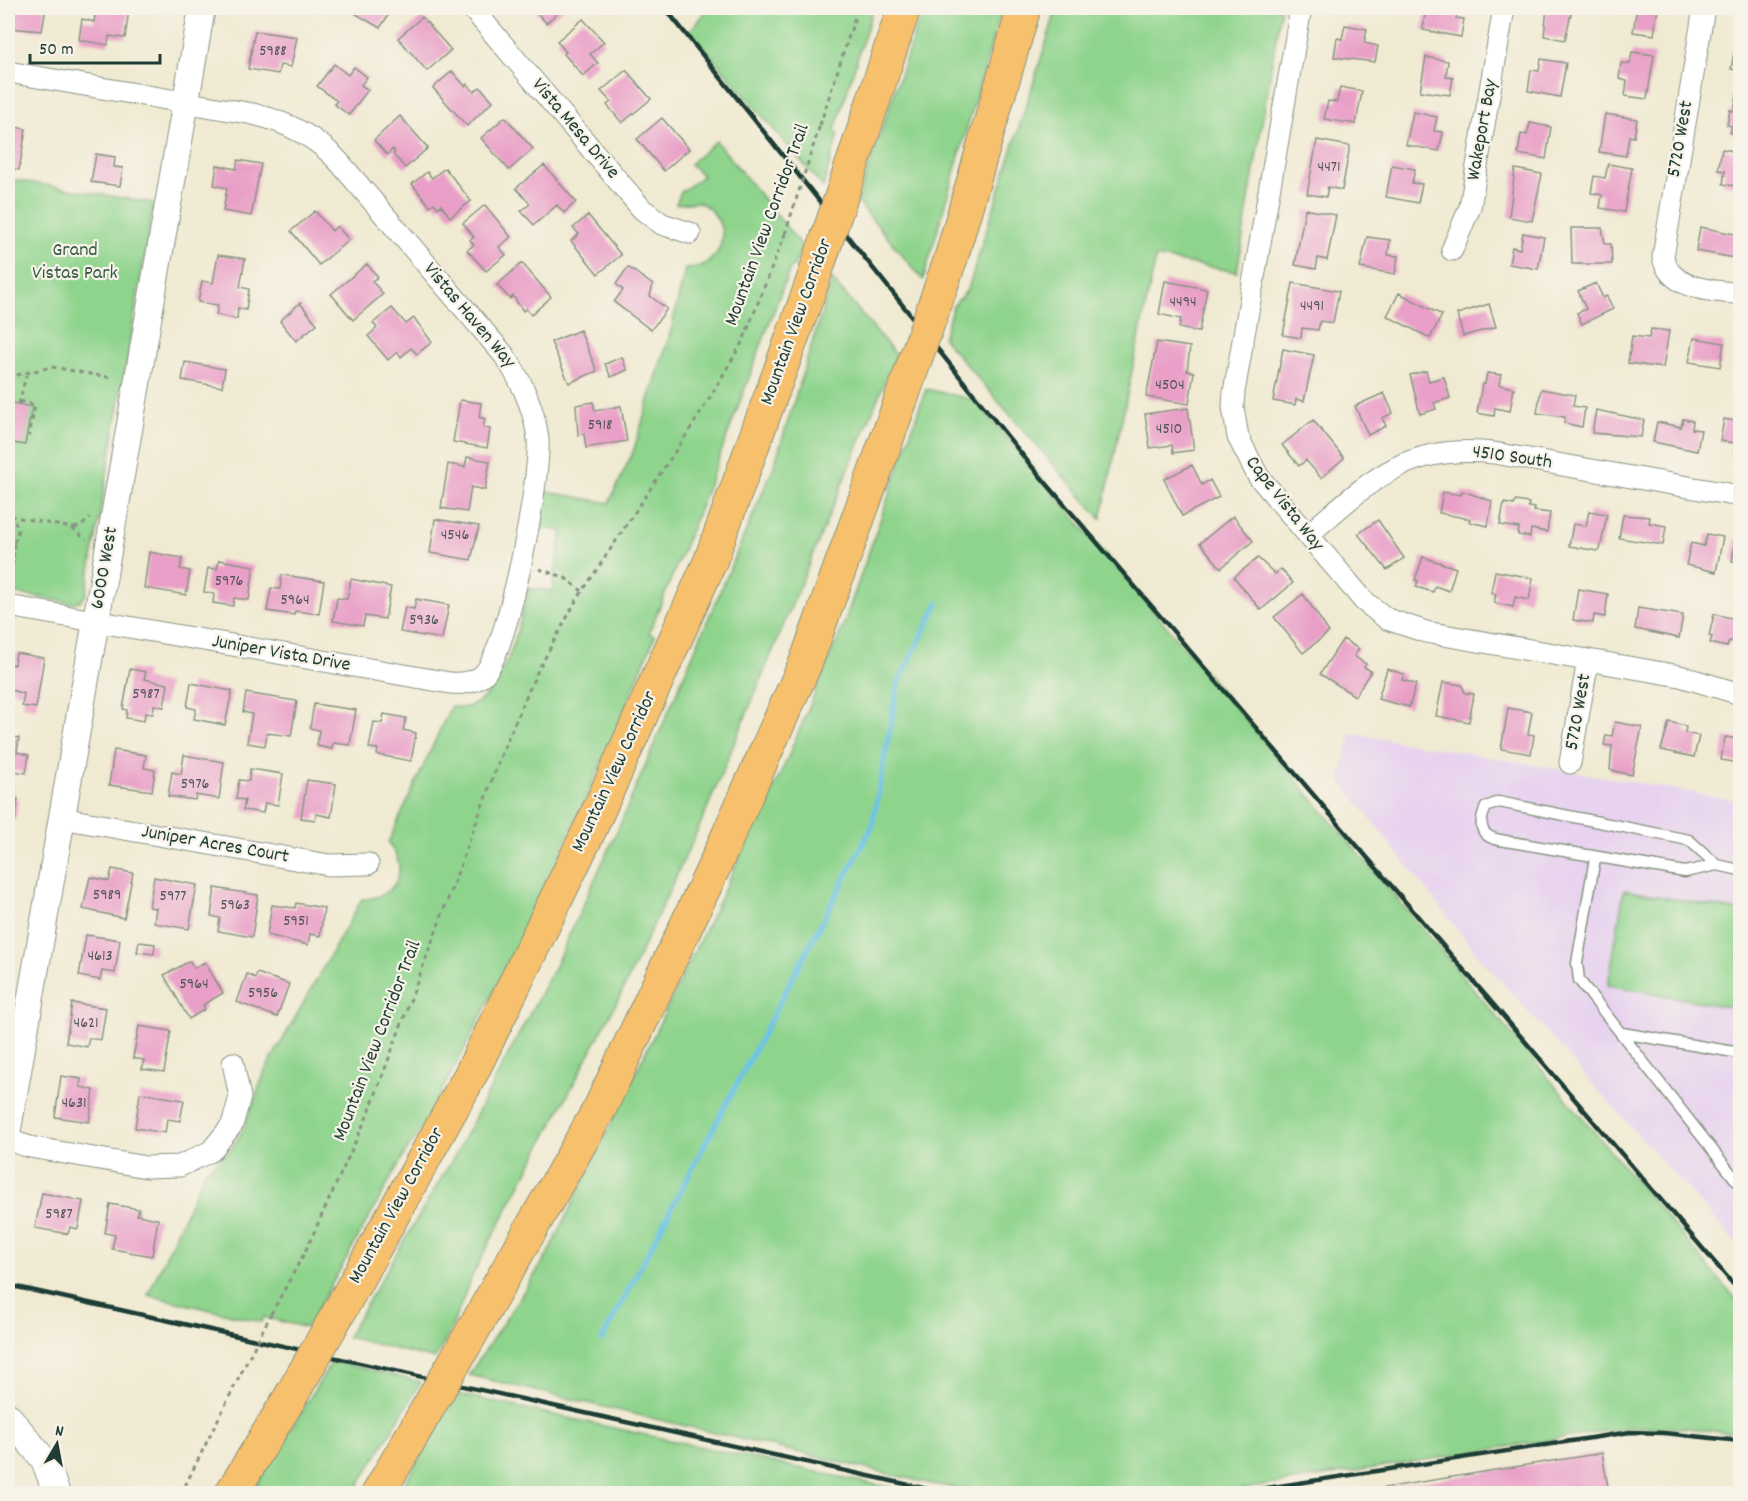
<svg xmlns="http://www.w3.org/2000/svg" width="1748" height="1501" font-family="Dekko,sans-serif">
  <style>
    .built { fill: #e7d2ef }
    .green { fill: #8fd48d; stroke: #578860; stroke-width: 1.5 }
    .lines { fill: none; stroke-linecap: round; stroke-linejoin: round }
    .stream { stroke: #6dc2e9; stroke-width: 5 }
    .building { fill: #e99fc7 }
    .service-casing { stroke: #889483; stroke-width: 13 }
    .minor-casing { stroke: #889483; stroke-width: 23 }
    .tertiary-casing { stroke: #889483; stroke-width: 28 }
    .trunk-casing { stroke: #889483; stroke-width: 35 }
    .path { stroke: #889483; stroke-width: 3; stroke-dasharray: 4.5 4.5; stroke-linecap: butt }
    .service { stroke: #fff; stroke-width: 10 }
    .minor { stroke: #fff; stroke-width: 21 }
    .tertiary { stroke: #fff; stroke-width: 26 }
    .trunk { stroke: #f7c06c; stroke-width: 33 }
    .rail { stroke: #1f3d34; stroke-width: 4.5 }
    .trunk-bridge-casing { stroke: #889483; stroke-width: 35; stroke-linecap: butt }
    .path-bridge { stroke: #889483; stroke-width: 3; stroke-dasharray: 4.5 4.5; stroke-linecap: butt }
    .trunk-bridge { stroke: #f7c06c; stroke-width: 33 }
    .labels { text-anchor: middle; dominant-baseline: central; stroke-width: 4.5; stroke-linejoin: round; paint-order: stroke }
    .number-label { font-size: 16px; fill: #525659 }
    .street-label { font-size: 20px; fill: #1f3d34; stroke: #f7f3e8 }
    .park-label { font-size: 20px; fill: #355b46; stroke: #f7f3e8 }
  </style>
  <rect width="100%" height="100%" fill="#f7f3e8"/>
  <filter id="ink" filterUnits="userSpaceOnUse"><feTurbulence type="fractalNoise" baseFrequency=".0167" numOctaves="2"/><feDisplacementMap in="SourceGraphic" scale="12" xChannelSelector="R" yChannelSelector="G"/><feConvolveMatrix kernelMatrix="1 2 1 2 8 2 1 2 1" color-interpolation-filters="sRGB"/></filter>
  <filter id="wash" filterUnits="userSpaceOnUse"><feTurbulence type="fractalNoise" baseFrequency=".008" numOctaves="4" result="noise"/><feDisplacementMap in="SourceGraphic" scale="24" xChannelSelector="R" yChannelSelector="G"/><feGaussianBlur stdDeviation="1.35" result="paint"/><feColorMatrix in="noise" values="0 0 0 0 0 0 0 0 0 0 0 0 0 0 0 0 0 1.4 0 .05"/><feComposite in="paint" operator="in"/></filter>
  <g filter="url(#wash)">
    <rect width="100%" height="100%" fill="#f0ead2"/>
    <path class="built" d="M1351,733l389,68v447l-260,-290 -140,-178z"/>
    <path class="green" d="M709,8h164l-38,122 3,5 -15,52 -133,-156z
      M923,8h79l-79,272 -66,-79z
      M1057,8h224l-44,264 -81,-15 -55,262 -158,-181 10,-32 15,-17z
      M716,141l86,105 -7,19 -5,3 -88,235 -53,130 6,3c-66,163 -144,329 -228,483 -8,15 -19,28 -27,43 -31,55 -61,110 -93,166l-43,-11 -3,5 -113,-27 57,-124 26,-21 13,-22 21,-57 97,-172c34,0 49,-30 26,-56l63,-137c48,16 70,-85 77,-118l24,3 10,-60 -25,-4 7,-36 65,12 24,-51 39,-125 13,-58c42,-1 50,-49 14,-67l-23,2 5,-12 22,-16 -13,-12z
      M8,179l146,24 -68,392 -6,6 -8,2 -64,-11z
      M832,279l64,76 -195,468 -80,171 -150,284 -21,54 -15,27 -88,-22 107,-180 101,-191 66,-144 153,-356z
      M926,389l49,11 765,904v130l-52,-6 -57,-1 -419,67h-219l-61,-10 -463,-109 78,-119 238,-492 57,-135z
      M1624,890l116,21v98l-132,-24z
      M332,1361l89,21 -67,111h-102z
      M457,1394l457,99h-515z"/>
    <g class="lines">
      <path class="stream" d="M602,1340l270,-513 26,-143 40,-81"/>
    </g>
    <g id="blocks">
      <path class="building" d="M13,8h33l-4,23 -33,-3z
        M96,8l33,1 -4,29 -16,-2 -1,9 -29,-5 3,-21 12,3z
        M346,8h47l-13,20z
        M533,8h31l-18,15z
        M1434,8h24l-2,10 8,1 -3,18 -38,-7 2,-16 7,1z
        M1547,8l25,1 -7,31 -21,-4z
        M1637,8h21l-4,27 -21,-3z
        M422,17l29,33 -24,21 -29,-33z
        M583,19l21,23 -14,12 8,9 -15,13 -19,-22 2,-2 -9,-11z
        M1345,25l22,4 -3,14 14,3 -3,16 -41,-5 3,-19 5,1z
        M255,31l42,6 -6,30 -11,-2 -2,9 -30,-5z
        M1632,52l22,3 -7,44 -22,-3 2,-15 -8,-2 2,-16 9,1z
        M1734,52l6,1v18l-9,-2z
        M1426,57l22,4 -2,16 7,1 -3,17 -30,-4z
        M1541,59l25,4 -6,34 -32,-6 3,-21 8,1z
        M334,64l14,11 6,-8 13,10 -6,8 7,5 -19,25 -15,-11 3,-3 -20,-15z
        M626,70l25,29 -29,24 -15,-18 4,-3 -10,-11z
        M452,71l13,15 2,-2 7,8 6,-5 13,14 -26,25 -34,-38z
        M1340,87l22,4 -6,33 -32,-5 4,-18 9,1z
        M1738,89h2v46l-10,-2 2,-7 -5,-1 3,-15 4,1z
        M1413,112l24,5 -3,14 9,1 -4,19 -33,-6z
        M1605,114l32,5 -3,18 -5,-1 -3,20 -27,-4z
        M400,116l28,32 -23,20 -12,-14 2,-2 -2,-3 -6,6 -13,-15z
        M505,117l28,32 -24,21 -28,-32z
        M662,118l27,31 -25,22 -27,-32z
        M1530,123l21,4 -5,32 -28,-5 3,-20 6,1z
        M8,126l18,3 -7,41 -11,-2z
        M1317,140l33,6 -8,44 -14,-3 -2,10 -19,-3z
        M1722,149l18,3v35l-17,-3 2,-13 -7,-1z
        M96,154l19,3 -1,10 9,1 -3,18 -29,-4z
        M238,160l23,4 -10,52 -28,-5 4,-23 -13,-3 3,-20 19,4z
        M1608,164l24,4 -8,44 -24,-4 2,-13 -11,-2 3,-17 11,2z
        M544,165l32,37 -12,11 -7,-8 -23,20 -13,-14 9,-7 -14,-16z
        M1392,165l23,4 -3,14 10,1 -4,19 -32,-6z
        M445,168l26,33 -21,16 -9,-12 -3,3 -4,-5 -4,3 -18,-22 15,-12 5,6z
        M1515,169l27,5 -10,47 -23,-4z
        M485,205l26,32 -12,10 7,8 -20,16 -19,-21 7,-5 -4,-5 4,-3 -11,-14z
        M1305,209l31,6 -9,45 -9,-2 -2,11 -21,-4z
        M315,211l17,20 5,-5 12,14 -30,25 -28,-34z
        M588,215l33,40 -23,19 -27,-33 8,-7 -6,-6z
        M1700,227l40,8v24l-44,-8z
        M1571,228h31l3,16h6l1,20h-40z
        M1523,233l21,4 -6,32 -29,-5 3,-17 8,2z
        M1367,237l23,3 -2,15 10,1 -3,18 -35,-6z
        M218,255l27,4 -5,28 9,2 -3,21 -8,-2 -1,11 -21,-4 2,-10 -20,-3 4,-21 11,2z
        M522,263l29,34 -20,18 -5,-6 -3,2 -10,-15 -3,3 -13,-14z
        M367,264l11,13 -6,4 11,13 -30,26 -22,-26z
        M628,267l25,18 -3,11 17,13 -16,21 -37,-28 9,-12 -7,-6z
        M1165,281l42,8 -8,43 -20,-4 2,-9 -22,-5z
        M1293,283l46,8 -6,32 -13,-2 -2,9 -16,-2 -1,10 -18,-3z
        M1596,283l7,15 4,-2 6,13 -31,15 -5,-11 9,-4 -8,-18z
        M1399,293l43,22 -12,23 -43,-22z
        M300,303l17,21 -21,17 -16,-20z
        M1489,304l7,23 -33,9 -6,-22z
        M392,308l14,16 8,-6 18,24 -15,12 -6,-6 -10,9 -4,-5 -9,8 -20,-24 9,-8 -4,-5z
        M1651,329l18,2 -6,37 -35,-5 4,-27 17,2z
        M580,330l17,41 -28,12 -18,-41z
        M1694,338l30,5 -4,24 -31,-5z
        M1157,342l33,5 -3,24 7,1 -5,32 -43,-7z
        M1283,349l31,6 -10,46 -8,-2 -1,6 -22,-4z
        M622,357l5,13 -16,7 -6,-13z
        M185,362l40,7 -3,18 -40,-7z
        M1426,371l3,10 15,-4 6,21 -16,5 2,6 -16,5 -10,-39z
        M1487,373l14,2 -2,10 15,3 -4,23 -15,-3 -1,8 -17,-3 5,-29h3z
        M1541,389l34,6 -2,11 12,2 -3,19 -18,-4 1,-6 -28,-4z
        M1384,393l9,20 -11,5 4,8 -18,9 -13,-29z
        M460,400l21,3 -2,14 6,2 -2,8 7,2 -3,19 -34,-6z
        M8,402l24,5 -7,38 -17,-3z
        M593,402l2,9 26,-5 6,35 -41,7 -2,-14 -6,1 -2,-30z
        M1188,408l6,42 -21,3 -1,-8 -22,3 -5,-34z
        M1596,410l48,10 -3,17 -49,-4z
        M1683,419l10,2 -1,8 9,1 -4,21 -44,-9 4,-20 24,5z
        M1724,419l16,3v32l-6,-2 1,-9 -15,-2z
        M1313,420l31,38 -23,20 -15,-18 -7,6 -17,-21z
        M467,457l23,4 -5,29 -14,-3 -4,25 -26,-4 7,-44 17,3z
        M1192,465l10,20 8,-5 9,17 -37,19 -18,-37z
        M1462,491l30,10 -4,25 -19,-4 1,-3 -31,-6 4,-21 18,3z
        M1515,501l14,2 -1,4 7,1 -1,3 16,2 -3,19 -16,-3 -1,8 -12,-2 1,-7 -19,-3 4,-22 10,2z
        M1589,511l18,3 -7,36 -3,1 -28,-5 4,-22 13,2z
        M1623,515l27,2 -1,6 17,3 -3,19 -44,-7z
        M1233,516l20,25 -32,27 -21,-25z
        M435,519l44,7 -8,34 -41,-7z
        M1378,520l26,38 -17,12 -29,-36z
        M1707,534l16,3 -7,35 -30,-7 5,-22 13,3z
        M1736,539l4,1v23l-8,-2z
        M8,551h4l-1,16h-3z
        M149,552l33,6 -2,11 10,2 -4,24 -42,-7z
        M1423,557l33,11 -7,23 -14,-5 -2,6 -17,-5 2,-6 -3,-1z
        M1258,558l17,16 6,-5 12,14 -32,27 -27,-33z
        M219,560l35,6 -5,34 -15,-2 -1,8 -20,-3 1,-9 -10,-2 4,-24 9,1z
        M1495,571l38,7 -4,22 -14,-3 -2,10 -19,-4 2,-9 -5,-1z
        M282,575l42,6 -5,33 -24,-3 -1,4 -27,-4 4,-23 9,1z
        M351,579l40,8 -6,32 -20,-3 -2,10 -30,-5 4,-23 10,1z
        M1578,589l30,5 -3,23 -11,-2 -1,8 -20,-3z
        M1303,594l26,38 -26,21 -29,-36z
        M416,599l33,6 -7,34 -42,-7 5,-25 9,2z
        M1638,608l45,7 -4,23 -44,-9z
        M1714,614l26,6v23l-11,-2 -2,6 -17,-4 2,-6 -3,-1z
        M1343,639l16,10 -5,7 12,8 -2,3 7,4 -16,25 -35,-22z
        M16,653l28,5 -8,50 -14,-2 2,-12 -16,-5v-26l6,2z
        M130,669l16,3 -2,7 24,5 -4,23 -10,-2 -1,9 -8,-1 -1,8 -18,-3 1,-8 -4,-1z
        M1387,669l17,5 -2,6 14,4 -7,23 -31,-8z
        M1443,682l19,3 3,8 9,1 -5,28 -33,-6z
        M191,683l41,8 -7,34 -31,-6 2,-10 -9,-2z
        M246,693l51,8 -6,35 -24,-3 -2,13 -18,-3 5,-29 -9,-2z
        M314,704l42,6 -6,35 -17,-2 -1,6 -15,-3 2,-16 -9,-2z
        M1508,708l24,4 -4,22 6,1 -3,19 -30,-5z
        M384,714l22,4 -3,12 13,3 -5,28 -34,-6 1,-6 -9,-1 5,-26 8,1z
        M1615,722l27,5 -10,48 -22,-5 2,-24 -8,-1 2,-10 6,1z
        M1669,722l17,4 -1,7 14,3 -5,21 -33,-7z
        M8,736l11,2 -2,14 12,3 -3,18 -18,-3z
        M1725,737l15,2v24l-19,-3z
        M114,750l32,5 -2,13 11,2 -3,21 -43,-6z
        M184,755l40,7 -5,37 -23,-4 -1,5 -27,-4 4,-24 9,2z
        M250,769l33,5 -5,31 -13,-2 -2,10 -20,-3 2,-10 -9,-1 3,-19 10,1z
        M307,780l29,4 -5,33 -15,-3 -1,6 -14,-2z
        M8,784l5,1 -1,8 3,1v5h3l-3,21 -7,-1z
        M112,869l21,4 -9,45 -41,-9 7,-32 19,4z
        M154,877l43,8 -8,44 -35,-6 2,-15 -7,-1z
        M215,888l43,7 -6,42 -34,-6 2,-13 -9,-2z
        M296,903l28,5 -4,28 -10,-2 -2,11 -41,-10 5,-30 23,3z
        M86,935l34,5 -5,33 -13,-2 -2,9 -21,-4z
        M139,942l16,2 -1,10 -17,-2z
        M190,961l4,7 11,-6 18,31 -20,12 2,4 -16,10 -25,-44z
        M257,973l32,11 -12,33 -40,-15 10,-28 8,4z
        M72,1003l34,5 -5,32 -12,-2 -2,9 -21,-4z
        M139,1026l32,5 -7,41 -22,-3 2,-9 -11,-2z
        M61,1076l20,3 -1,8 14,3 -5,32 -34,-5z
        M140,1093l44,7 -4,21 -13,-2 -2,14 -30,-5z
        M42,1193l41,8 -5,28 -8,-2 -2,7 -33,-6z
        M110,1204l29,5 -2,6 21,4 -6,37 -40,-7 3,-14 -10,-2z
        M1602,1453l6,34 -39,7h-197l-1,-4z"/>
    </g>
  </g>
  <g filter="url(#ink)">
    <use href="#blocks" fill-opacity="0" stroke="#889483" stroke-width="1.5"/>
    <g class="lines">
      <defs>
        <path id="service" d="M1595,858l-18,105 2,17 161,205
          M1717,865l-28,-25 -190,-38 -13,5c-8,17 -6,30 14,33l185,32 32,-7 23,5
          M1622,1033l118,20"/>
        <path id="minor" d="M472,8l170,201 20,15 28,9
          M1301,8l-67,384 -1,15 5,30 20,39 106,125 23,18 39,13 254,44 60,18
          M1704,8l-41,249c7,34 50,33 77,37
          M8,72l245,42c34,8 63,22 87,49l164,192c18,26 30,52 34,84 3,38 -29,208 -54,235 -9,9 -21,10 -34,9l-442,-77
          M1452,250l18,-43 34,-199
          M1308,535c62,-54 98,-92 186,-82l246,43
          M1570,763l18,-103
          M61,818l268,47 39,-1
          M8,1140l22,7 116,20 34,-1 31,-15 21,-26 8,-28 -7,-34"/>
        <path id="tertiary" d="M8,1129l194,-1121
          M8,1416l36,44 13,34"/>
        <path id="trunk" d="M857,150l47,-142
          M951,258l73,-250
          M339,1312l133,-240 119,-245 119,-265 101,-276
          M468,1339l132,-231 113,-239 93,-207 96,-265
          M231,1494l60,-98
          M378,1494l40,-69"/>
      </defs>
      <use href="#service" class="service-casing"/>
      <use href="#minor" class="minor-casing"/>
      <use href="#tertiary" class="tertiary-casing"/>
      <use href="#trunk" class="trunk-casing"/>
      <path class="path" d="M820,125l38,-117
        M8,377l44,-10 61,11
        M20,401l15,4 -6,31
        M19,404l7,-29
        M8,515c13,8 13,24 0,32
        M10,516l62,12 14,12
        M74,528l7,-2 9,-8
        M539,569l25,8 18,14
        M12,584l2,-42
        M271,1314l34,-62 64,-140 134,-362 33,-76 40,-73 124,-187 43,-73 42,-107
        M181,1494l64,-129"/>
      <use href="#service" class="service"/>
      <use href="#minor" class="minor"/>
      <use href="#tertiary" class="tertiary"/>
      <use href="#trunk" class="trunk"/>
      <path class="rail" d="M665,8l363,454 712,830
        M8,1285l942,209
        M1227,1494l403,-62 34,1 76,8"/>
      <defs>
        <path id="trunk-bridge" d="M811,286l46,-136
          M902,397l49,-139
          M291,1396l48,-84
          M418,1425l50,-86"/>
      </defs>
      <use href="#trunk-bridge" class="trunk-bridge-casing"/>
      <path class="path-bridge" d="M785,234l35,-109
        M245,1365l26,-51"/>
      <use href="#trunk-bridge" class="trunk-bridge"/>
    </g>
  </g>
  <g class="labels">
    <g class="number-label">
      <text x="273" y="51">5988</text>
      <text x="1329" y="167">4471</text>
      <text x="1183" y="302">4494</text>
      <text x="1312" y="306">4491</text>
      <text x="1170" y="385">4504</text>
      <text x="600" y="425">5918</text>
      <text x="1169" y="429">4510</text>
      <text x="455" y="535">4546</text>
      <text x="229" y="581">5976</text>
      <text x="295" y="600">5964</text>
      <text x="424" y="620">5936</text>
      <text x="146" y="694">5987</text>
      <text x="195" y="784">5976</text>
      <text x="107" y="895">5989</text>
      <text x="173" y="896">5977</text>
      <text x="235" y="905">5963</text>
      <text x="296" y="921">5951</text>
      <text x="100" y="956">4613</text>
      <text x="194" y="984">5964</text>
      <text x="263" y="993">5956</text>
      <text x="86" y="1023">4621</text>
      <text x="74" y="1103">4631</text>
      <text x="59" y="1214">5987</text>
    </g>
    <g class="street-label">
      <text transform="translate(575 129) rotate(50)">Vista Mesa Drive</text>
      <text transform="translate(1483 130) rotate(-80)">Wakeport Bay</text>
      <text transform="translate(1681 139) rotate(-80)">5720 West</text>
      <text transform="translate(768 225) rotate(-70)">Mountain View Corridor Trail</text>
      <text transform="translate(469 316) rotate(50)">Vistas Haven Way</text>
      <text transform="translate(797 322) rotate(-70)">Mountain View Corridor</text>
      <text transform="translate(1512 458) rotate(8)">4510 South</text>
      <text transform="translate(1284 504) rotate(52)">Cape Vista Way</text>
      <text transform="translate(105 568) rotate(-80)">6000 West</text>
      <text transform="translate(281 654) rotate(10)">Juniper Vista Drive</text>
      <text transform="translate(1579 712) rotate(-80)">5720 West</text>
      <text transform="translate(615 772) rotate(-65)">Mountain View Corridor</text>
      <text transform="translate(215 845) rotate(10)">Juniper Acres Court</text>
      <text transform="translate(378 1041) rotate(-69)">Mountain View Corridor Trail</text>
      <text transform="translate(397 1206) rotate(-61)">Mountain View Corridor</text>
    </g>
    <g class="park-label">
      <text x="75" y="251">Grand<tspan x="75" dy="23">Vistas Park</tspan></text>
    </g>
  </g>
  <rect width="1748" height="1501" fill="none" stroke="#f7f3e8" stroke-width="30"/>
  <g transform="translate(57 1444) rotate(10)" stroke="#f7f3e8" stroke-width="4.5" paint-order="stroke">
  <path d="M0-4.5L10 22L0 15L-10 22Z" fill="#1f3d34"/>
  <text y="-9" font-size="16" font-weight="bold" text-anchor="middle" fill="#1f3d34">N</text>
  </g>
  <path d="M30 54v9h130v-9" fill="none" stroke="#1f3d34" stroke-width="3"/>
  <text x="39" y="54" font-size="18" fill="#1f3d34" stroke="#f7f3e8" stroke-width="4.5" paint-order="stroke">50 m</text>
</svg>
